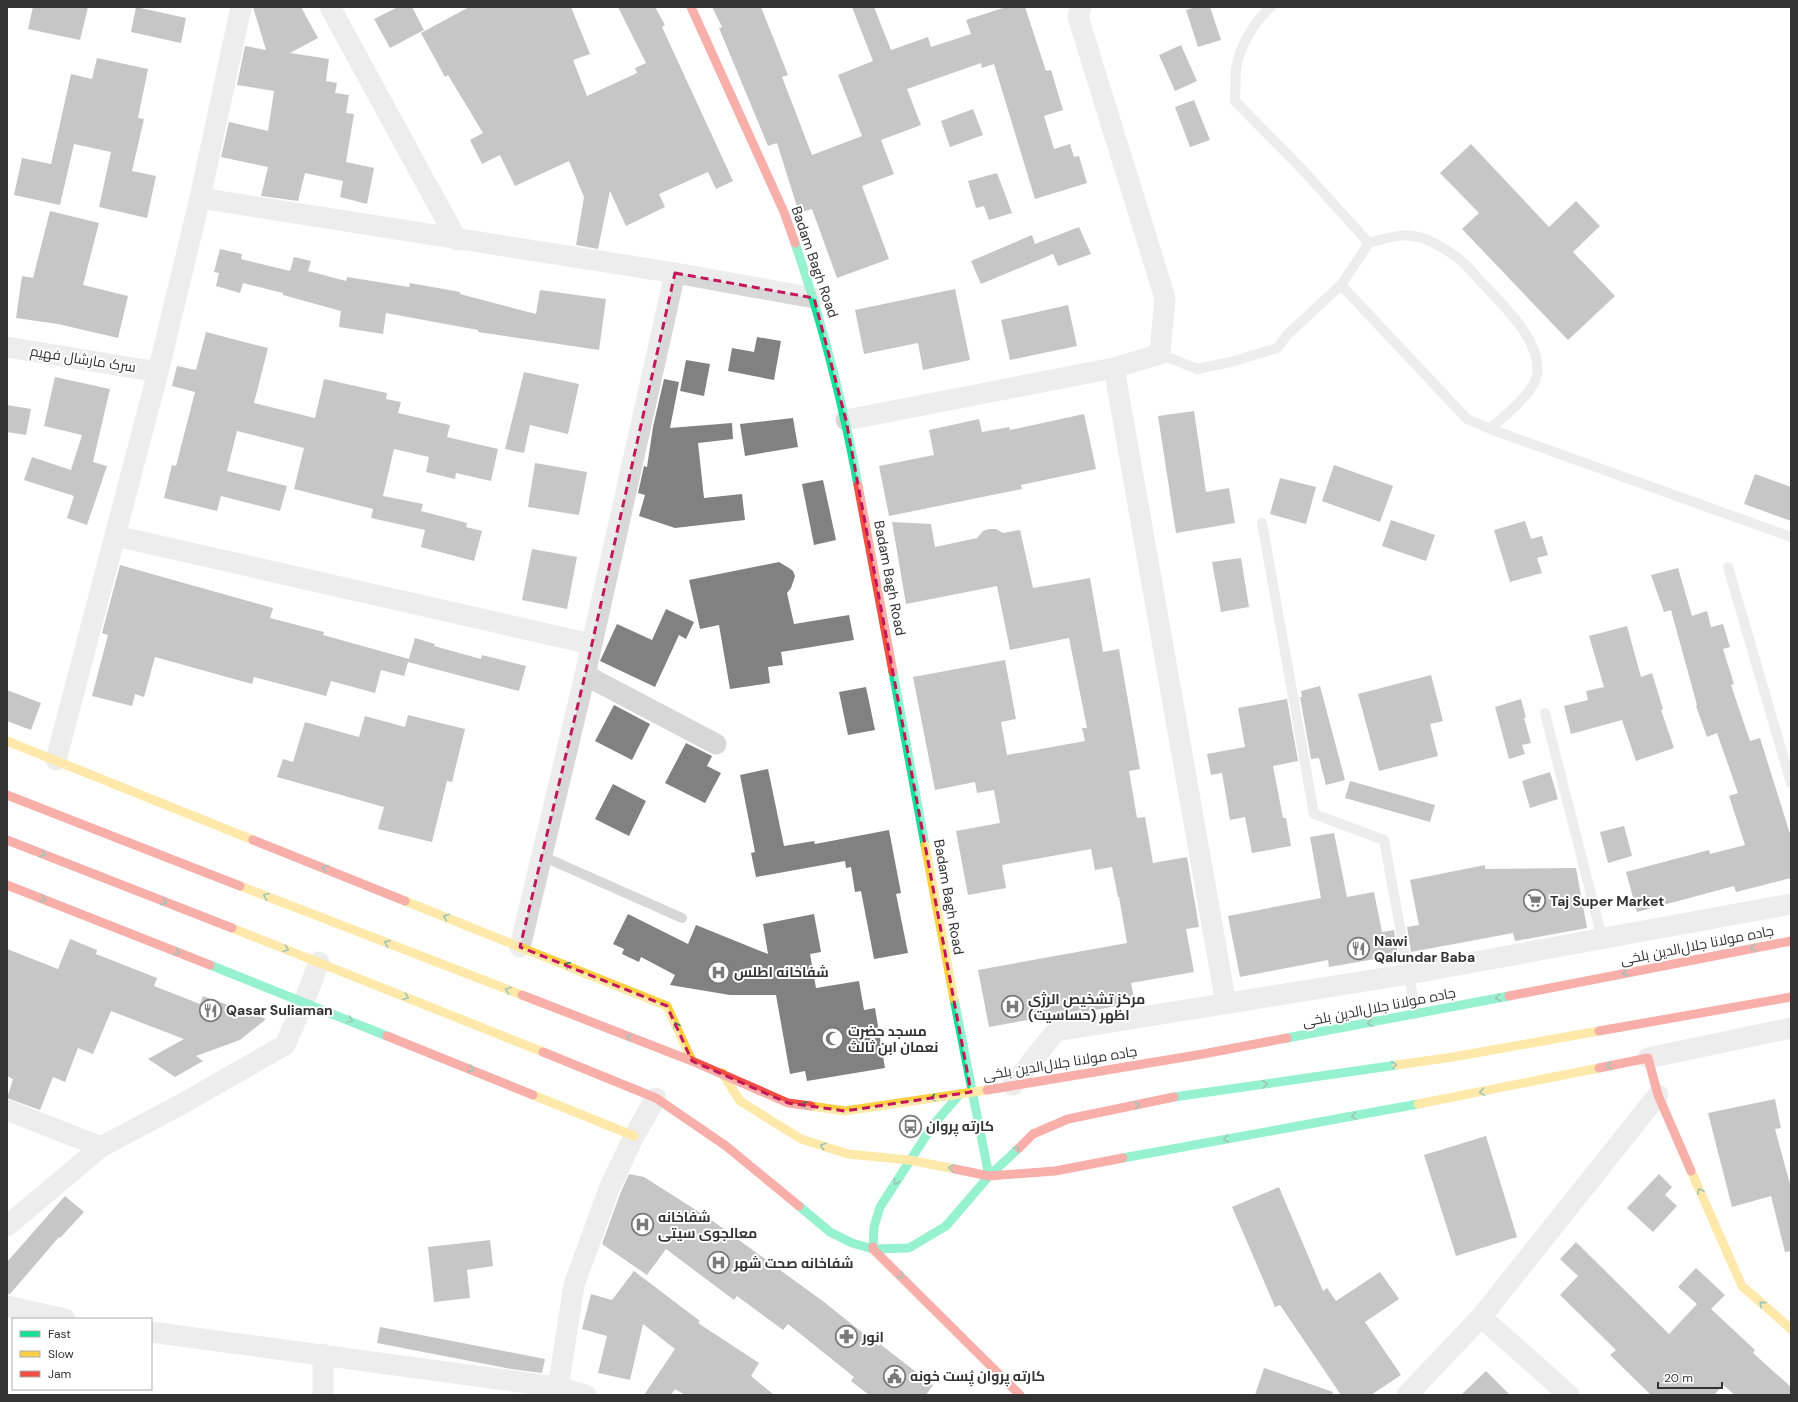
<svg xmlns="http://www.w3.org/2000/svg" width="1798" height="1402" font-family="'DM Sans',Cairo,sans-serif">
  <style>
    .building { fill: #818181 }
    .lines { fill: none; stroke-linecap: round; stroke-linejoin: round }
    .lane { stroke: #d7d7d7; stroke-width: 10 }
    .street { stroke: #d7d7d7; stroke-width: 21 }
    .fast { stroke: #16e098; stroke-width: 9 }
    .slow { stroke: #ffcf43; stroke-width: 9 }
    .jam { stroke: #f24e42; stroke-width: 9 }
    .oneway { stroke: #268160 }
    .marked { fill: none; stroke: #c2185b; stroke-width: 3; stroke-dasharray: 8 5; stroke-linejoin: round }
    .labels { text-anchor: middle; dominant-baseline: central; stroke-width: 4; stroke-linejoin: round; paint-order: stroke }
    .street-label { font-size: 14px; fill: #333; stroke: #fff }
    .poi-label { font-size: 14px; font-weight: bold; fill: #333; stroke: #fff; text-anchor: start }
  </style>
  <rect width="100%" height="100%" fill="#fff"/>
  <path class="building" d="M33,7h55l-8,33 -52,-11z
    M136,7l50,11 -5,25 -50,-11z
    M253,7h48l17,31 -28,15 39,6 -3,22 11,2 -2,10 14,2 -3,18 8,1 -8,48 28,6 -7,36 -27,-7 3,-16 -38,-8 -7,28 -37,-5 7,-29 -47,-10 8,-35 39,9 6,-40 -37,-6 8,-39 21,4z
    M398,7h14l12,23 -34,18 -16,-29z
    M469,7h102l19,47 -17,6 14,36 50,-23 -2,-5 11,-5 -28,-56h37l10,18 -3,2 71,154 -17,8 -8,-17 -49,22 6,13 -39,19 -16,-35 -12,58 -22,-4 8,-48 -15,-36 -54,25 -15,-31 -18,9 -12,-24 13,-7 -35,-58 -3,2 -24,-44z
    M712,7h49l27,68 -6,2 30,78 50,-19 -24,-61 35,-14 -21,-54h22l17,43 37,-13 3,10 40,-13 -5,-14 40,-13h19l21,64 5,-1 12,40 -19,6 10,33 16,-5 4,13 5,-1 8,27 -52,16 -41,-135 -12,4 -1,-5 -74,26 14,36 -40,15 13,34 -32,12 27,73 -52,19 -25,-69 -13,4 -22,-70 -9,3 -49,-118 3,-1z
    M1196,7h14l11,33 -23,7 -12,-37z
    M1181,45l16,36 -22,10 -16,-36z
    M97,58l51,11 -10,49 6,1 -12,52 24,5 -9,42 -48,-11 12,-55 -37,-8 -14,61 -46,-10 8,-37 29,6 20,-90 21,5z
    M1194,100l16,40 -20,7 -15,-40z
    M973,109l10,26 -33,12 -9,-26z
    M1471,144l78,83 27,-26 24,25 -27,26 42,44 -47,44 -106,-111 17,-16 -39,-40z
    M997,173l15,40 -23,7 -5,-14 -8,2 -8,-27z
    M50,211l49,12 -16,62 45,11 -10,42 -60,-14 -42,-6 6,-42 11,2z
    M1079,227l12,27 -33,12 -5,-12 -72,30 -10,-23 61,-26 3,9z
    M220,249l22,5 -1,5 49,12 4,-14 17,4 -3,10 38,10 1,-4 62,10 1,-4 50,9v2l76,20 4,-24 66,9 -7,51 -121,-18v-2l-92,-17 -3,21 -44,-7 2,-16 -58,-16v-2l-40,-10 -3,10 -24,-7 3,-13 -5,-1z
    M955,289l15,71 -47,10 -5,-27 -54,11 -9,-44z
    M1068,305l9,41 -67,14 -9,-40z
    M206,332l62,16 -14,55 61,15 9,-39 63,14 -1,6 15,3 -3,11 52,12 -3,12 51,12 -7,32 -35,-8 -1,6 -29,-7 3,-15 -35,-8 -11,47 40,8 -2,7 46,12 -1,4 16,4 -8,30 -53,-14 4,-17 -54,-12 2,-9 -79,-20 10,-41 -67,-17 -10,40 60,15 -7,25 -59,-15 -4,15 -53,-13 8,-33 4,1 19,-74 -23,-6 5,-20 19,4z
    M757,337l24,4 -7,39 -46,-9 4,-23 22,4z
    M686,360l24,4 -6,32 -24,-5z
    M524,372l55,12 -11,50 -38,-9 -6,28 -19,-4z
    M55,377l55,12 -17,73 14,4 -20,59 -20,-7 7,-22 -50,-16 8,-23 39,13 11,-35 -38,-9z
    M664,379l15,3 -9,46 62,-5 1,16 -35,4 6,55 38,-4 3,26 -70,8 -36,-12 6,-21 -7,-2 6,-27 3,1 6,-40z
    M7,405l24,4 -5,26 -19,-3z
    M1194,411l12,81 23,-4 6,35 -59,10 -18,-117z
    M1084,414l12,55 -75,16 1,4 -133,27 -10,-50 55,-11 -5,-25 50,-11 3,13 27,-5 1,3z
    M793,418l5,29 -53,9 -5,-32z
    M535,463l52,9 -8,43 -51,-8z
    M1334,465l59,21 -13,36 -58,-21z
    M1755,474l36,13v34l-47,-17z
    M1280,478l36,9 -10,37 -36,-10z
    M823,480l13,60 -22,5 -12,-61z
    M1391,520l44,15 -9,26 -44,-15z
    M1525,521l6,18 11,-3 6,19 -11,3 5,15 -32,9 -16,-52z
    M892,522l39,2 4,23 42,-9 6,-7 6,-2h7l7,4 17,-3 13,58 57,-10 13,74 16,-3 21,120 -11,2 8,47 8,-1 8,46 34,-6 12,70 -13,2 8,43 -63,11 4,19 -54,11v-3l-92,17 -11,-57 149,-27 -8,-46h-1l-6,-30 -17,3 -4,-21 -89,16 4,23 -38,7 -12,-64 44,-8 -6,-33 -17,3 -2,-11 -40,8 -22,-113 92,-17 11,59 -15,3 6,33 78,-14 -3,-13h5l-18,-90 -59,12 -13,-64 -91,18z
    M532,549l45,8 -10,52 -45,-9z
    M1241,558l8,49 -28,5 -9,-50z
    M779,562l10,6 4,3 2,5 -4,12 -4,5 7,31 55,-9 5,25 -73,12 2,13 -15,2 2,16 -40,6 -11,-64 -19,4 -11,-49z
    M120,565l153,43 -3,10 54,14 -1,3 86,24 -5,17 -23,-6 -6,23 -44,-12 -5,15 -72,-19 -2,7 -97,-27 -11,40 -9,-3 -3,12 -40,-10 16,-61 -6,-2z
    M1678,568l14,48 15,-5 4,16 12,-3 7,23 -7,2 11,35 -3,1 19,56 10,-3 31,99v41l-55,14 -2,-6 -97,26 -11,-40 83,-22 1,4 35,-9 -16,-49 9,-3 -21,-60 -10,4 -11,-31 1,-1 -26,-95 -7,2 -13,-37z
    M666,609l28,13 -8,17 -7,-4 -24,52 -55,-26 17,-37 35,16z
    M1627,626l14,51 11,-4 11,36 -2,1 13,38 -38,13 -14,-41 -51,14 -7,-28 24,-6 -2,-9 18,-4 -15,-51z
    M415,638l20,6 -1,2 47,13 1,-4 44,11 -7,25 -111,-29z
    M1431,675l12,46 -13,3 8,32 -59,15 -21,-77z
    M1320,686l25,94 -19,5 -7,-27 -8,1 -11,-62h2l-1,-6z
    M866,687l9,43 -27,5 -9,-43z
    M7,690l34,13 -10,27 -24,-9z
    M1287,699l11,62 -25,5 10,52h3l5,28 -39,7 -7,-36 -15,3 -8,-47 -11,2 -4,-21 38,-7 -7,-39z
    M1521,699l5,19h-2l7,25 -9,2 3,9 -16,5 -14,-52z
    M614,705l36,19 -18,36 -37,-19z
    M408,715l57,14 -13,53 -5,-1 -15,61 -54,-13 6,-22 -107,-30 6,-18 10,3 12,-40 54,15 6,-21 40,11z
    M686,743l26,13 -5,10 14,7 -16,30 -40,-20z
    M768,769l16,77 30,-5 1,3 74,-14 12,63 -5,1 12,59 -34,6 -13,-68 -6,1 -4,-25 -5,1 -1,-7 -89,16 -5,-24 4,-1 -15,-77z
    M1550,772l8,27 -28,9 -8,-27z
    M1350,781l85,24 -5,17 -85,-24z
    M613,784l33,17 -17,35 -34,-17z
    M1624,826l8,30 -24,7 -8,-31z
    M1334,833l13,64 27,-5 8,40 12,-2 4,25 -69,12 -1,-7 -88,17 -12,-61 93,-18 -11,-61z
    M1485,865v4l91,-1 11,60 -72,13 -2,-8 -102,19 -4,-25 12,-2 -9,-45z
    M628,914l60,30 8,-19 72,29 -5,-30 51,-10 7,38 -11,2 6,34 43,-7 5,29 11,-2 10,60 -78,13 -2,-10 -15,3 -14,-79h-46l-60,-10 5,-10 -34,-18 -2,5 -17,-8 2,-5 -11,-5z
    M70,939l27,11 -1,4 61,24 -3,8 46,18 3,-8 63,23 -26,21 -44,16 7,5 -28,16 -27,-18 36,-20 -73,-28 -18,43 -15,-6 -13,34 -12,-5 -13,33 -33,-12 6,-19 -6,-3v-127l51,20z
    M1775,1099l6,29 -6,1 16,59v63l-6,1 -14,-56 -39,11 -24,-94z
    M1486,1136l31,101 -61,19 -32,-101z
    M629,1174l15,3 66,42 114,83 55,44 1,-2 53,41 -7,10h-57l-18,-14 3,-4 -66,-53 -5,6 -46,-34 -3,4 -68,-51 -19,26 -45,-31 18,-50z
    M1659,1174l13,13 -7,8 12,11 -24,26 -26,-24z
    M1279,1187l44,104 4,-3 9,13 44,-29 19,27 -34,23 36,53 -30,20h-30l-61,-90 -5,2 -43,-100z
    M65,1196l19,16 -24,26 -1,-1 -49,57h-3v-32z
    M490,1240l3,26 -26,4 3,28 -36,4 -6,-55z
    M1576,1242l93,92 28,-30 -19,-17 18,-19 29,27 -14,14 44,41 -2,3 38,34v8h-56l-12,-10 -9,10h-63l-41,-40 6,-5 -56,-55 18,-19 -18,-17z
    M634,1271l66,50 -2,2 61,40 -8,13 23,19h-89l-10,-6 -4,6h-27l31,-46 -32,-25 -13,56 -32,-7 9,-37 -25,-7 9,-35 21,6z
    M380,1327l165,32 -3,14 -31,-4 -134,-26z
    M1264,1368l69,24 -1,3h-77z
    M1486,1371l24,24h-49z"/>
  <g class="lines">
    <path class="lane" d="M1271,7c-17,14 -32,41 -35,62 -1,11 0,21 -1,32l65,66 69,76
      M1160,354l37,15 34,-7 46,-14 11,-14 53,-49 28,-42c21,-6 37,-12 59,-3 10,5 23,12 31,19 9,7 16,16 23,24 21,22 60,58 55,92 -3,18 -34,42 -47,54l-23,-10 -126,-134
      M1490,429l301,108
      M1262,523l52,291 70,26 32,174
      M1728,567l63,216
      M1545,713l57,225
      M542,856l140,62"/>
    <path class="street" d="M330,7l127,233
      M200,198l475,75 139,25
      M7,347l151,25
      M1114,368l112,636
      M846,420l268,-52 46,-14 5,-56 -87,-281 3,-10
      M116,536l475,108
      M585,675l131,69
      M56,760l102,-388 42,-174 41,-191
      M520,947l65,-272 90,-402
      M1648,1058l143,-30
      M1013,1085l43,-54 353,-57 382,-70
      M7,1110l94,37
      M7,1226l94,-79 79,-42 105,-60 19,-43 15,-40
      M7,1306l58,13
      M1481,1317l88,78
      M151,1332l406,55 29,8
      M323,1354v41
      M557,1395l17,-110 35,-96 25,-53 22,-38
      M1407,1395l74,-78 177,-222"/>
    <path class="fast" d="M795,243c27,79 48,160 63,242
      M893,672l32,173
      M210,965l177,71
      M954,999l35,177
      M1287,1038l222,-42
      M1174,1097l223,-32
      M1123,1158l295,-54
      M799,1206l31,26 22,11 21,6 36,-1 37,-22 43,-50 30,-28
      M873,1247l1,-20 6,-20 53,-82 27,-31"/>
    <path class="slow" d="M7,741l246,99
      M925,845l29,154
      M240,886l282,109
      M405,901l262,105 25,55
      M232,928l311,124
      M1397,1065l56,-8 146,-26
      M722,1073l18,28 61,38 47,15 61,6 46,9
      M533,1095l101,41
      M1418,1104l181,-36
      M811,1106l34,5 142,-21
      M1691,1171l51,115 49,43"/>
    <path class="jam" d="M691,7l93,205 11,31
      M858,485l35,187
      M7,795l233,91
      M7,840l225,88
      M253,840l152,61
      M7,885l203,80
      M522,995l170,66 96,42 23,3
      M1509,996l282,-55
      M1599,1031l192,-34
      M387,1036l146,59
      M543,1052l113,46 70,48 73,60
      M1599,1068l49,-10 10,37 33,76
      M987,1090l216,-36 84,-16
      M1019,1148l14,-14 35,-15 106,-22
      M955,1169l34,7 66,-5 68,-13
      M873,1247v2l147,146"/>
  </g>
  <defs><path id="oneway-chevron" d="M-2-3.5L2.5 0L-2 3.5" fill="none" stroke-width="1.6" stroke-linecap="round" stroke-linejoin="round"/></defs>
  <g class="oneway">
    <use href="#oneway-chevron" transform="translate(43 854) rotate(21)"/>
    <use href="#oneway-chevron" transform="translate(325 868) rotate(-158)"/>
    <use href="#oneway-chevron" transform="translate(266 896) rotate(-159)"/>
    <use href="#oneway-chevron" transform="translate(43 899) rotate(21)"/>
    <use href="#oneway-chevron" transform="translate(164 902) rotate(21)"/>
    <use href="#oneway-chevron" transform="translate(446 917) rotate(-158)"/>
    <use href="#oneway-chevron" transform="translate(387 943) rotate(-159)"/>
    <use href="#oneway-chevron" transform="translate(1753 948) rotate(169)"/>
    <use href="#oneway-chevron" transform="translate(286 949) rotate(21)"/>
    <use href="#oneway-chevron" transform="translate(177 952) rotate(21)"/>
    <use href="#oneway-chevron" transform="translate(567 965) rotate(-158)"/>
    <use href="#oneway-chevron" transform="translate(1625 973) rotate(169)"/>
    <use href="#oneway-chevron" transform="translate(508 990) rotate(-159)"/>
    <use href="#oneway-chevron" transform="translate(406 997) rotate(22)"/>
    <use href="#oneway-chevron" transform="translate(1498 998) rotate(169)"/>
    <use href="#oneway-chevron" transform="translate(350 1020) rotate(22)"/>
    <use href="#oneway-chevron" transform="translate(1370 1023) rotate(170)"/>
    <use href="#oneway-chevron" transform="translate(676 1025) rotate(-114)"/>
    <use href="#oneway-chevron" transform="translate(629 1037) rotate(-159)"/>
    <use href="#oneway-chevron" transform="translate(1394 1065) rotate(-8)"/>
    <use href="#oneway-chevron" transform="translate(1609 1066) rotate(168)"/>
    <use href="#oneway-chevron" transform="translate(471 1069) rotate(22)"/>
    <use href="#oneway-chevron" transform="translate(1265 1084) rotate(-8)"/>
    <use href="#oneway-chevron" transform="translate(1482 1092) rotate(169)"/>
    <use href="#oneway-chevron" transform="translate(933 1098) rotate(171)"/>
    <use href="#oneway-chevron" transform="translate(804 1105) rotate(-172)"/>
    <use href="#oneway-chevron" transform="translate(1137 1105) rotate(-12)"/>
    <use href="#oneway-chevron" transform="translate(1354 1116) rotate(170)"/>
    <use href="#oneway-chevron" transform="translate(1226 1139) rotate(170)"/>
    <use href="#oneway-chevron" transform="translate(823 1146) rotate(-163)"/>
    <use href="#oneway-chevron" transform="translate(1017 1149) rotate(-44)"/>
    <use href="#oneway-chevron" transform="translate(951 1168) rotate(-169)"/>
    <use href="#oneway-chevron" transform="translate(896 1182) rotate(121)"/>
    <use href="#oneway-chevron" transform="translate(1700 1191) rotate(-114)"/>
    <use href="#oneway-chevron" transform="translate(901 1276) rotate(45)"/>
    <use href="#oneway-chevron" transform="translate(1762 1304) rotate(-139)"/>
  </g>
  <path d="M0 0H1798V1402H0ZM675,273l139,25 32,122 125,672 -126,19 -57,-8 -96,-42 -25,-55 -147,-59 65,-272z" fill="#fff" fill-opacity=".55" fill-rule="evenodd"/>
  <path class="marked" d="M675,273l139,25 32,122 125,672 -126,19 -57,-8 -96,-42 -25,-55 -147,-59 65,-272z"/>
  <defs>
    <symbol id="supermarket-ring" viewBox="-11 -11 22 22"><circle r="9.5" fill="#fff" stroke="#7a7a7a" stroke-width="1.5"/><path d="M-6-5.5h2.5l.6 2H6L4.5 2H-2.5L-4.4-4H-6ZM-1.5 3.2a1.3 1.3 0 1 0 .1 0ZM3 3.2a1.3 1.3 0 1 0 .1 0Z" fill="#7a7a7a"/></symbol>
    <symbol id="restaurant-ring" viewBox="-11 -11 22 22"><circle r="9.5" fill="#fff" stroke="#7a7a7a" stroke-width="1.5"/><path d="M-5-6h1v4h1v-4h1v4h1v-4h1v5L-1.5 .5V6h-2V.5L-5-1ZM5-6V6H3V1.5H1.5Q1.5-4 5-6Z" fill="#7a7a7a"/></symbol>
    <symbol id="hospital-ring" viewBox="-11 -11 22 22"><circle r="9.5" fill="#fff" stroke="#7a7a7a" stroke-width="1.5"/><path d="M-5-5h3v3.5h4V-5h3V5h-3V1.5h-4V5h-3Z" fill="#7a7a7a"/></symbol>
    <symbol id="mosque-ring" viewBox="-11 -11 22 22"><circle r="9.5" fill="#fff" stroke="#7a7a7a" stroke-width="1.5"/><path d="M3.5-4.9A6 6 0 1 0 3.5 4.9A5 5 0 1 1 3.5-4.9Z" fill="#7a7a7a"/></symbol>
    <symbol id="bus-ring" viewBox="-11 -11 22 22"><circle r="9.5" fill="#fff" stroke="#7a7a7a" stroke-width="1.5"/><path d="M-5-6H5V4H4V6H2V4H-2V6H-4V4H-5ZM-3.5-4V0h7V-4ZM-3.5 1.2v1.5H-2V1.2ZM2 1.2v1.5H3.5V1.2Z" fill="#7a7a7a"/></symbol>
    <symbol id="pharmacy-ring" viewBox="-11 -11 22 22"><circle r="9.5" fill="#fff" stroke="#7a7a7a" stroke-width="1.5"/><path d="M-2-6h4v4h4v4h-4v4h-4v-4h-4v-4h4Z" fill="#7a7a7a"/></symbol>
    <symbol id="civic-ring" viewBox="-11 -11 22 22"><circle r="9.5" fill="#fff" stroke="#7a7a7a" stroke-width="1.5"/><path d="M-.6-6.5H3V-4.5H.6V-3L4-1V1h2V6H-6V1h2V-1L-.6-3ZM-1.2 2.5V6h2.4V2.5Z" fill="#7a7a7a"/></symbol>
  </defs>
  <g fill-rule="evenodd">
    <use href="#supermarket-ring" x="1522" y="888" width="25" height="25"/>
    <use href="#restaurant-ring" x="1346" y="936" width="25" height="25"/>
    <use href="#hospital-ring" x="706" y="960" width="25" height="25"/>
    <use href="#hospital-ring" x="1000" y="994" width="25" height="25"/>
    <use href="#restaurant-ring" x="198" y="998" width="25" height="25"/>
    <use href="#mosque-ring" x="820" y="1026" width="25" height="25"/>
    <use href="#bus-ring" x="898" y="1114" width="25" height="25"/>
    <use href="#hospital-ring" x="630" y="1212" width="25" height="25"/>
    <use href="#hospital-ring" x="706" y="1250" width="25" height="25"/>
    <use href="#pharmacy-ring" x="834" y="1324" width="25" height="25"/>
    <use href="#civic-ring" x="882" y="1364" width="25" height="25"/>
  </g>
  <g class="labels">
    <g class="street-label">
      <text transform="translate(815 262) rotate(71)">Badam Bagh Road</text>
      <text transform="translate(83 359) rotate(9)">سرک مارشال فهیم</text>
      <text transform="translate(890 578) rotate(79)">Badam Bagh Road</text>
      <text transform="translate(949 897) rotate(80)">Badam Bagh Road</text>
      <text transform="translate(1697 945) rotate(-11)">جاده مولانا جلال‌الدین بلخی</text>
      <text transform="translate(1379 1007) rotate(-11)">جاده مولانا جلال‌الدین بلخی</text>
      <text transform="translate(1060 1063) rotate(-9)">جاده مولانا جلال‌الدین بلخی</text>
    </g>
    <g class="poi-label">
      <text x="1550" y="901">Taj Super Market</text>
      <text x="1374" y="941">Nawi<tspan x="1374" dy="16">Qalundar Baba</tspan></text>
      <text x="734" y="972">شفاخانه اطلس</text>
      <text x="1028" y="999">مرکز تشخیص الرژی<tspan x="1028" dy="16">(حساسیت) اظهر</tspan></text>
      <text x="226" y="1010">Qasar Suliaman</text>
      <text x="848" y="1031">مسجد حضرت<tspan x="848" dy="16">نعمان ابن ثالث</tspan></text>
      <text x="926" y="1126">کارته پروان</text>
      <text x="658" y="1217">شفاخانه<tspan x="658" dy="16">معالجوی سیتی</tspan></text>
      <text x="734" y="1263">شفاخانه صحت شهر</text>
      <text x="862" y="1337">انور</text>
      <text x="910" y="1376">کارته پروان پُست خونه</text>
    </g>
  </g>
  <rect width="1798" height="1402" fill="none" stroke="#333333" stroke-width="16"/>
  <rect x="12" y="1318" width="140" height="72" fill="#ffffff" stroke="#adadad"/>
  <rect x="20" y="1331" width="20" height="6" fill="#16e098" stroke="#adadad"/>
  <text x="48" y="1338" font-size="12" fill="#333333">Fast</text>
  <rect x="20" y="1351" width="20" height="6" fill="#ffcf43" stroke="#adadad"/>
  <text x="48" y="1358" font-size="12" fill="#333333">Slow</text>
  <rect x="20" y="1371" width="20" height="6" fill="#f24e42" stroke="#adadad"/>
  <text x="48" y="1378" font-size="12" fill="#333333">Jam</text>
  <path d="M1658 1382v6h64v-6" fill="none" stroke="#333333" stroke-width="2"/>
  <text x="1664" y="1382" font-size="12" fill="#333333" stroke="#ffffff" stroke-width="3" paint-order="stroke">20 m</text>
</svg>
